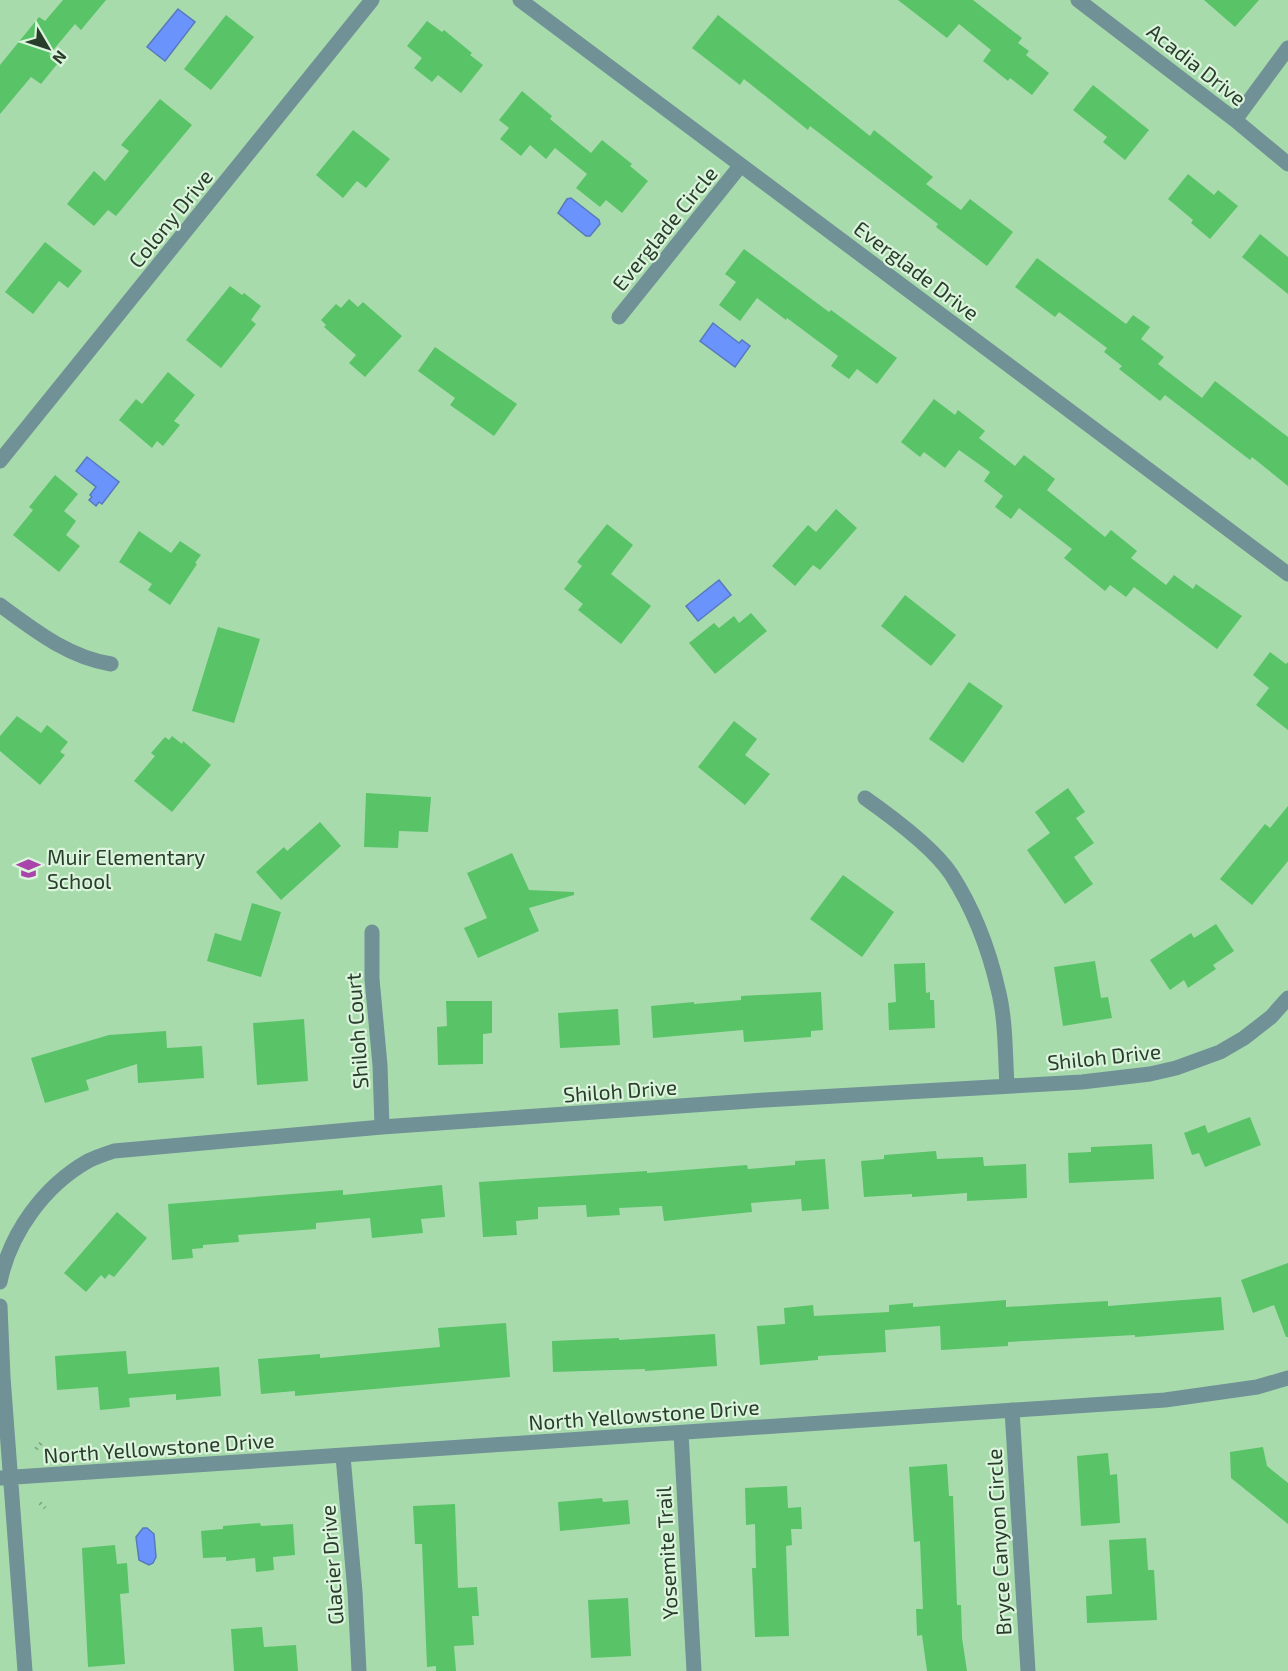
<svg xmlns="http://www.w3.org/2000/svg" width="1288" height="1671" font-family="'Exo 2',sans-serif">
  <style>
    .water { fill: #6b93fc; stroke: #5779bd; stroke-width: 1.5 }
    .building { fill: #59c368 }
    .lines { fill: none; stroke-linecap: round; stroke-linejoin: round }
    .path { stroke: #7ca47f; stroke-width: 4; stroke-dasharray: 1.5 4.5; stroke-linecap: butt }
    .minor { stroke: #709196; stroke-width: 15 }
    .labels { text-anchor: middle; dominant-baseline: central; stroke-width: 4.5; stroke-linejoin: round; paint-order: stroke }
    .street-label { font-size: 21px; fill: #293d2b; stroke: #dbf4dc }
    .poi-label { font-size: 21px; fill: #293d2b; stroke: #dbf4dc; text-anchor: start }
  </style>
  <rect width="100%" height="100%" fill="#a8dbac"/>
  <path class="water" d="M178,9l17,13 -30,39 -18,-14z
    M571,198l28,22 1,4 -10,12h-4l-28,-23 9,-14z
    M713,323l26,20 3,-3 8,6 -15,21 -35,-26z
    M87,457l32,25 -17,22 -3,-2 -3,4 -7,-6 3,-3 -2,-2 6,-8 -20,-16z
    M719,580l12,15 -33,26 -12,-15z
    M143,1528h4l7,6 2,23 -3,6 -4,2 -10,-5 -3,-23z"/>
  <path class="building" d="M63,0h43l-25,30 -6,-6 -26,31 9,8 -17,21 -10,-7 -31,37v-49l39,-48 6,4z
    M898,0h75l49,38 -4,5 11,8 -3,4 23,18 -17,22 -22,-17 -2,3 -25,-20 8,-11 -32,-26 -12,14z
    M1204,0h55l-24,27z
    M226,15l28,22 -43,53 -27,-21z
    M718,15l152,121 4,-6 59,47 -7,7 35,26 9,-11 43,33 -26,34 -51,-39 2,-3 -128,-98 -2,4 -64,-51 -4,6 -48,-37z
    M427,21l15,11 2,-2 28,23 -2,2 13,10 -22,28 -23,-18 -6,7 -18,-14 8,-10 -15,-12z
    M1093,85l56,45 -24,30 -22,-18 4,-5 -34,-27z
    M522,91l30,25 -2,3 41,34 11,-13 30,24 -2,2 18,15 -26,32 -16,-13 -6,7 -24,-19 11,-14 -32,-26 -9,11 -16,-14 -9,11 -21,-17 9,-11 -10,-8z
    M160,99l32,26 -76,91 -8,-6 -14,16 -27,-22 27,-33 11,10 24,-30 -8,-6z
    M353,130l37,29 -24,29 -9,-7 -14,17 -27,-23z
    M1188,174l26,21 4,-5 20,16 -28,33 -19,-16 2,-3 -25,-21z
    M1260,234l28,23v37l-46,-37z
    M45,242l37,29 -14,17 -9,-7 -26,33 -28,-22z
    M744,249l85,63 2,-2 66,48 -20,26 -20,-15 -8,10 -18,-13 7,-10 -51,-38 -1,2 -29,-22 -17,23 -21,-16 17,-23 -11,-8z
    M1037,258l89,66 7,-9 17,12 -9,12 23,18 -6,7 44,34 13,-17 73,56v49l-36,-29 -2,3 -85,-65 -5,6 -41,-32 3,-3 -18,-14 3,-4 -48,-36 -4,5 -40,-30z
    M230,286l12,9 2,-2 17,13 -10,14 5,4 -35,44 -35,-28z
    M349,299l9,8 5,-5 39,34 -37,41 -16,-14 7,-8 -32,-28 2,-2 -5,-5 15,-16 5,4z
    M435,347l82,57 -23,32 -44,-31 5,-7 -37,-27z
    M168,372l27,23 -21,26 6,4 -17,21 -6,-5 -5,7 -33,-28 17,-21 6,5z
    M934,399l21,16 3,-5 27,21 -6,7 36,28 9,-11 31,24 -8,11 58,47 6,-7 26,21 -6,7 35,27 8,-10 19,14 3,-5 46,32 -25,33 -83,-62 -8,10 -16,-12 -5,6 -41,-33 8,-9 -53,-41 -8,11 -16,-12 8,-11 -19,-15 6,-9 -31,-22 -14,18 -21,-16 -4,5 -19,-15z
    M55,475l23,19 -14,17 12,10 -10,14 14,11 -21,26 -46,-37 20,-25 -4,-3z
    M836,509l21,19 -37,42 -7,-5 -18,21 -23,-20 36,-41 8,7z
    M607,524l26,21 -22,29 40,32 -30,38 -43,-34 5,-6 -19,-15 18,-23 -5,-4z
    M139,531l32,22 9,-12 21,14 -6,8 2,1 -27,41 -22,-15 4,-6 -33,-22z
    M905,595l51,40 -25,31 -50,-40z
    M751,613l16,18 -52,43 -26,-31 25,-20 5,5 15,-12 5,7z
    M218,627l42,12 -26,84 -42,-12z
    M1270,652l16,12 2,-2v68l-32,-25 13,-17 -16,-13z
    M969,682l34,24 -40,57 -34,-24z
    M17,716l24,17 6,-8 21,17 -8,10 5,3 -25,30 -40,-34v-15z
    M734,721l23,18 -12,16 25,19 -25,31 -47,-38z
    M172,736l10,8 1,-3 28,24 -39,47 -38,-31 21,-25 -4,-3 14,-16 4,3z
    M1068,788l17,24 -9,6 18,25 -20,14 19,27 -28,20 -38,-54 23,-17 -15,-21z
    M366,793l65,4 -3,35 -29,-1 -1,17 -34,-1z
    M1288,806v55l-36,44 -32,-26 45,-55 5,4z
    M320,822l21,24 -60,54 -25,-28 28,-25 3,4z
    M512,853l17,37 45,2v3l-45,13 10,23 -61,27 -14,-30 23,-10 -20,-45z
    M843,875l51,37 -32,45 -52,-38z
    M252,903l29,9 -20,65 -54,-16 8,-28 26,8z
    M1216,924l18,27 -21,14 3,4 -28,19 -4,-8 -14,10 -20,-30 41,-27 3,5z
    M1095,961l6,37 7,-1 4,21 -49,8 -9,-59z
    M925,963l1,30 4,-1v8h4l1,28 -46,2 -1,-27 8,-1 -2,-38z
    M821,992l2,38 -12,1v6l-67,5 -1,-12 -90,8 -2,-32 43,-4v2l47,-4v-4z
    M446,1001h46v32l-9,1v30l-45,1 -1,-38 10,-1z
    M618,1009l2,36 -60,3 -2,-35z
    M304,1019l4,62 -51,4 -4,-62z
    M166,1031l1,17 35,-2 2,32 -66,5 -1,-19 -51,16 3,10 -44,13 -14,-45 78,-23z
    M1250,1117l11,28 -56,22 -6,-14 -7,2 -8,-22 21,-8 3,8z
    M1152,1144l2,35 -85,4 -1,-30 23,-1v-5z
    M936,1151l1,8 46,-2 1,9 42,-2 1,34 -60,3v-8l-55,4v-3l-48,3 -3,-36 23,-2v-4z
    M825,1159l4,50 -27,2 -1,-12 -50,4 1,9 -88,9 -2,-15 -43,2 1,7 -33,2 -1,-12 -48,2v12l-22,2 1,14 -34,2 -4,-55 168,-11v2l100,-8 1,4 47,-4v-4z
    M442,1185l3,32 -24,2 2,14 -51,5 -2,-20 -54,5v6l-78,6 1,7 -36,3v3l-11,1 1,9 -21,2 -4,-56 175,-14v5z
    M117,1212l30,26 -33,39 -5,-3 -4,5 -4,-4 -15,17 -22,-19z
    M1288,1263v74h-2l-12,-32 -21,8 -12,-33z
    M1221,1297l3,33 -89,7v-2l-127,7v4l-67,4 -1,-24 -55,4 1,22 -68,4v4l-58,5 -3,-39 28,-2 -1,-16 29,-3 1,11 75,-4v-7l24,-2v4l93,-7v7l102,-6v5z
    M506,1323l4,54 -215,19v-5l-34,3 -3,-35 62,-5v4l120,-11 -2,-19z
    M715,1334l2,32 -72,5v-2l-92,3 -1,-31 67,-3v2z
    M126,1351l2,23 91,-7 2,29 -45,4v-6l-47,4 1,9 -30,3 -2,-23 -41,3 -2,-34z
    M1263,1447l4,19 21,17v41l-57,-46 -1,-26z
    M1108,1453l2,22 7,-1 3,49 -39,3 -4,-70z
    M947,1464l2,32h4l4,109h4l1,33 5,33h-40l-5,-36 -5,1 -1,-27h7l-3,-68 -6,1 -5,-75z
    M787,1486l1,22 13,-1 1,22h-11l1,16 -6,1 3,90 -34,1 -3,-69h4l-1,-44 -9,1 -1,-37z
    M602,1498l1,4 25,-2 2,24 -70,7 -2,-29z
    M455,1504l3,84 19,-1 2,29h-7l2,29 -20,1 2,25h-20v-5l-9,1 -5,-123h-7l-2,-38z
    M260,1523l1,3 32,-2 2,31 -22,2 1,13 -18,2 -1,-14 -29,3v-4l-23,1 -2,-27 22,-2v-3z
    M1146,1538l2,32h6l3,50 -70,3 -1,-27 26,-2 -3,-54z
    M115,1545l2,19 10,-1 2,30 -9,1 5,70 -37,3 -6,-119z
    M628,1598l3,58 -40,2 -3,-58z
    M262,1627l2,20 32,-2 2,26h-64l-3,-42z"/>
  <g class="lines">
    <path class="path" d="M36,1449l6,-7
      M40,1503l5,5"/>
    <path class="minor" d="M520,0l768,574
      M1078,0l157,120 53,44
      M1235,120l53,-72
      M619,317l122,-152
      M0,461l372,-461
      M0,605c34,25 68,52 111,59
      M865,798c27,19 68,49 86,76 22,34 38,76 47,115 8,31 7,65 9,96
      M372,932v47l8,86 2,62
      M0,1282c10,-49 44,-96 88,-121 8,-4 17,-7 26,-10l268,-24 383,-27 317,-18 68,-8 26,-6 44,-16 24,-14 27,-21 17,-19
      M0,1306l3,71 22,294
      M1012,1410l16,261
      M681,1433l13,238
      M343,1456l12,136 4,79
      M0,1478l1165,-78 92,-13 31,-9"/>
  </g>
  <defs>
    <symbol id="school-bare" viewBox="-9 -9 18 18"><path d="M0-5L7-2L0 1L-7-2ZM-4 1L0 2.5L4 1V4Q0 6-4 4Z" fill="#a844aa" stroke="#dbf4dc" stroke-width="2.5" paint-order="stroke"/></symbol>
  </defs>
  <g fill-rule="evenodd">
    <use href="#school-bare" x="12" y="852" width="33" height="33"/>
  </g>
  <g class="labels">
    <g class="street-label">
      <text transform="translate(1197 64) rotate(38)">Acadia Drive</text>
      <text transform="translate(170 218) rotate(-51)">Colony Drive</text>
      <text transform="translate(664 228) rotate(-51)">Everglade Circle</text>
      <text transform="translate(917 270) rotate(37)">Everglade Drive</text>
      <text transform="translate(356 1031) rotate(-94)">Shiloh Court</text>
      <text transform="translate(1104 1056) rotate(-6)">Shiloh Drive</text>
      <text transform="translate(620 1090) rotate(-4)">Shiloh Drive</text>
      <text transform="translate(644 1414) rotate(-4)">North Yellowstone Drive</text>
      <text transform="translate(159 1447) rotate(-4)">North Yellowstone Drive</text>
      <text transform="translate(998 1542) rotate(-93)">Bryce Canyon Circle</text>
      <text transform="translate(666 1553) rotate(-93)">Yosemite Trail</text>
      <text transform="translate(331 1565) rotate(-94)">Glacier Drive</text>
    </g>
    <g class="poi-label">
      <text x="47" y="856">Muir Elementary<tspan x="47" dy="24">School</tspan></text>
    </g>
  </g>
  <g transform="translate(48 48) rotate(129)" stroke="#dbf4dc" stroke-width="4.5" paint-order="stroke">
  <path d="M0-4.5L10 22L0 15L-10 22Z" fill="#293d2b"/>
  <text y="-9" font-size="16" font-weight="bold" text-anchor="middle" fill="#293d2b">N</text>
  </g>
</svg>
